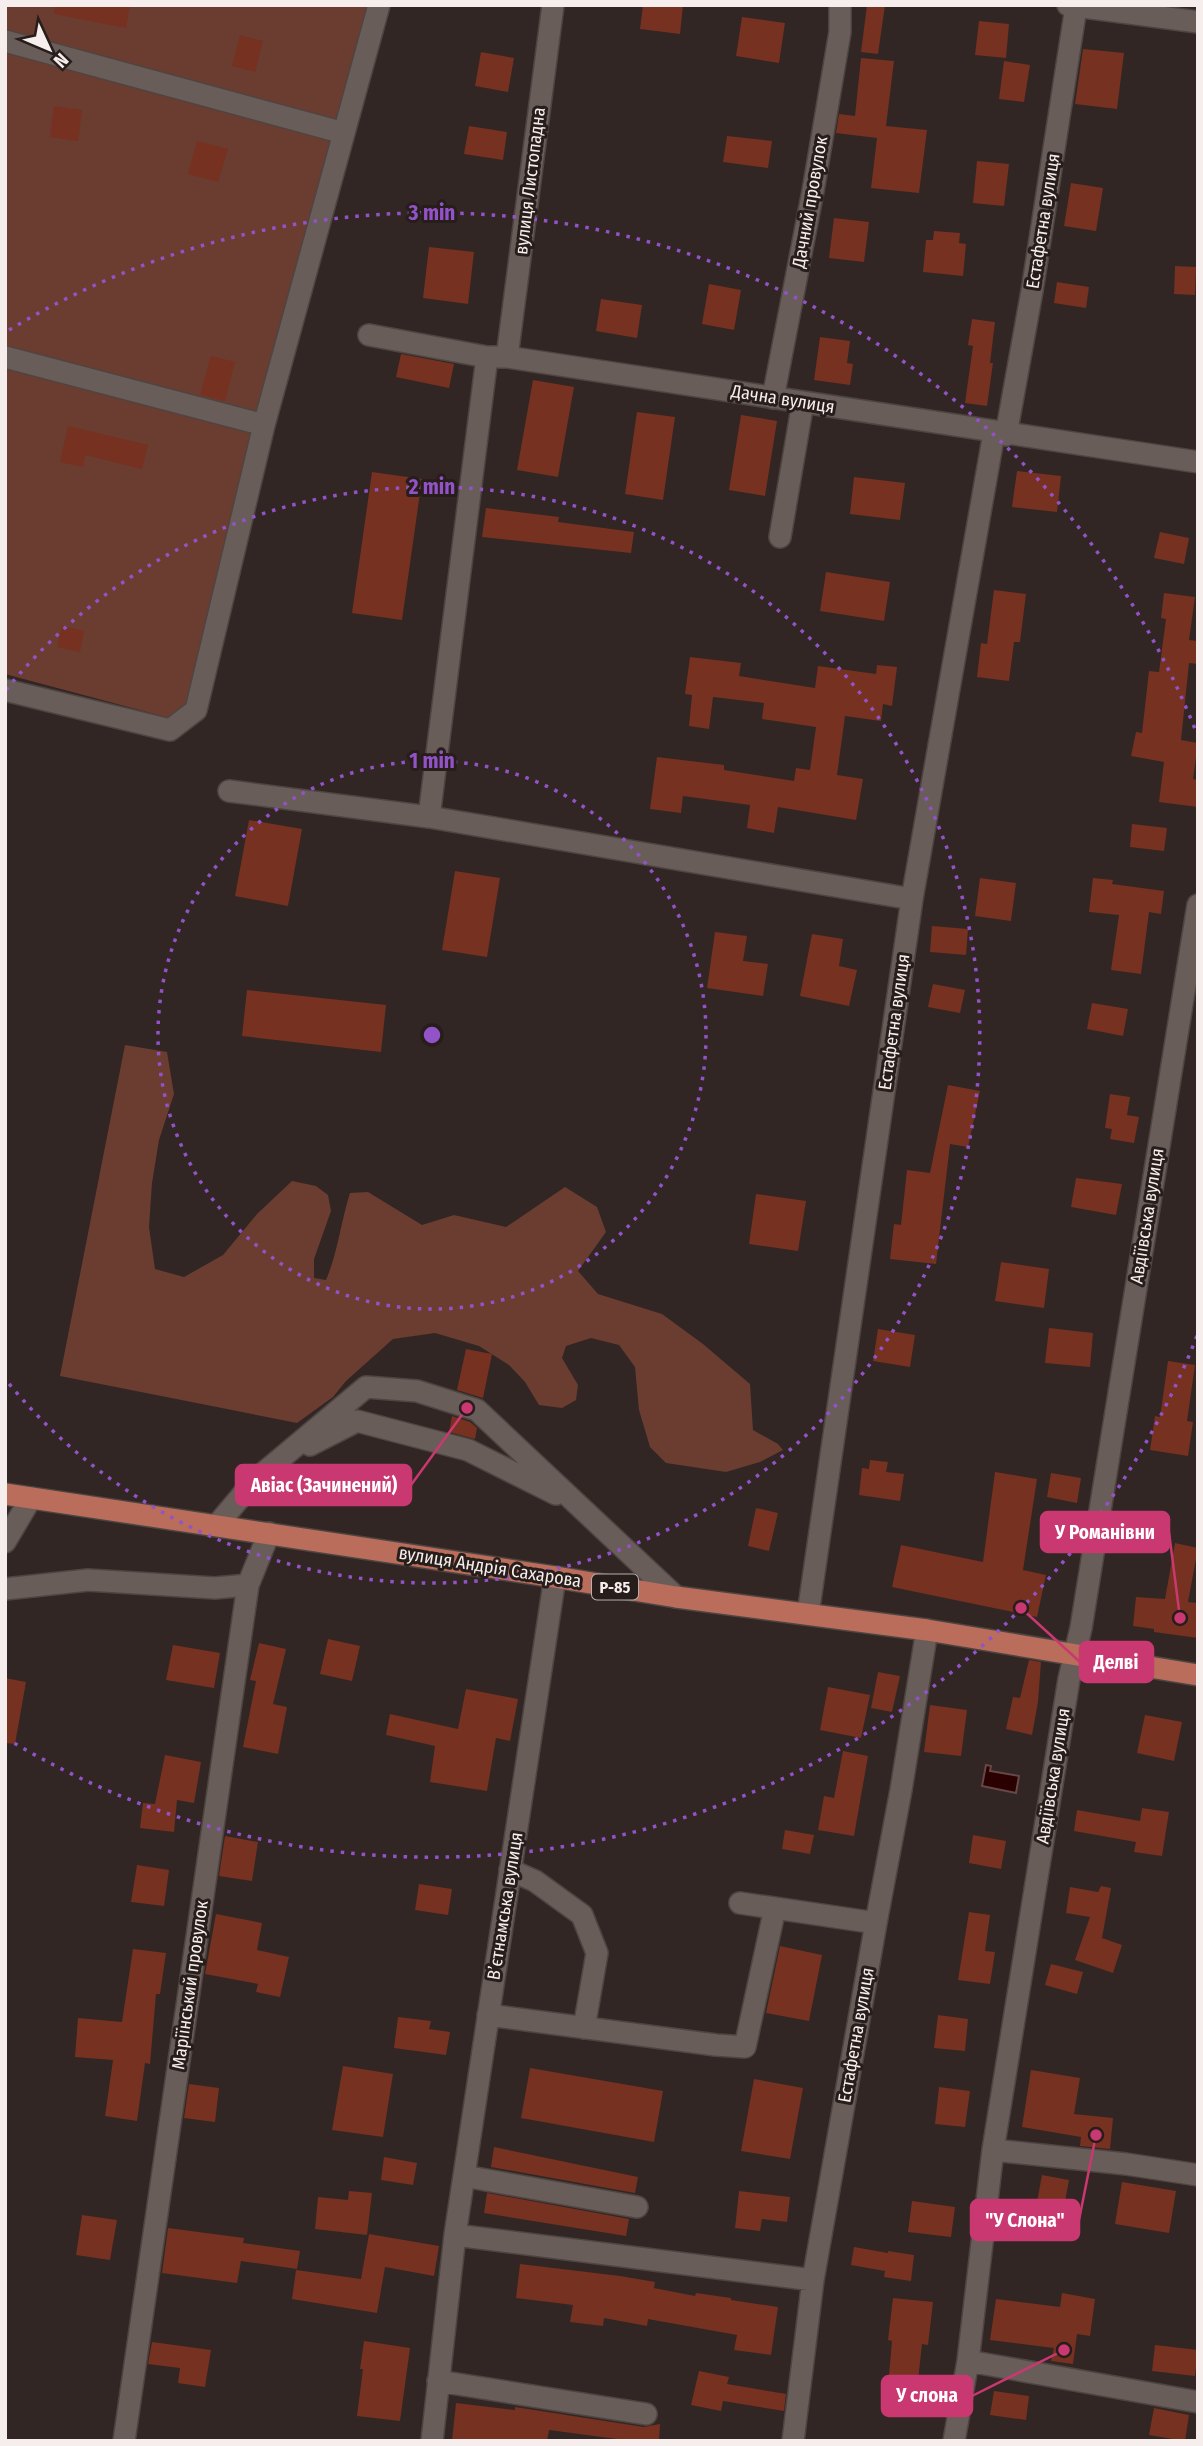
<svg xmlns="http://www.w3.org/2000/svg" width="1203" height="2446" font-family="'Fira Sans Condensed',sans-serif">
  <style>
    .green { fill: #6b3c30 }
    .water { fill: #2a0000; stroke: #674747; stroke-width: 2 }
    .building { fill: #763120 }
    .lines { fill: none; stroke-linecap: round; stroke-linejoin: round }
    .minor-casing { stroke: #4e4543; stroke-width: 24 }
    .major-casing { stroke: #4e4543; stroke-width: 24 }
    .minor { stroke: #695d5a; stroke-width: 21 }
    .major { stroke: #b96d5a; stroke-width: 21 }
    .ring { fill: none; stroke: #9353c8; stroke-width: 3.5; stroke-dasharray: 3.5 7 }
    .labels { text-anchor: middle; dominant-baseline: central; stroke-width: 6; stroke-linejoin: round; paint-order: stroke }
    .shield { fill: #271d1a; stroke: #b7afad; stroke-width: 2 }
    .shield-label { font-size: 16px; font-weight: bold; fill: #f5eeec }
    .street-label { font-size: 18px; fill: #f5eeec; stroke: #271d1a }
    .centre { fill: #9353c8; stroke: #271d1a; stroke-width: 3.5 }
    .ring-label { font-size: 21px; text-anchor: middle; font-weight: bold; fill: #9353c8; stroke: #271d1a; stroke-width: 6; stroke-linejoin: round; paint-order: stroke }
    .leader { fill: none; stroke: #ca3871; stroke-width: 2.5 }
    .callout-dot { fill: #ca3871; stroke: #271d1a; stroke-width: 2.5 }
    .callout { fill: #ca3871; stroke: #ca3871; stroke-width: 2.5 }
    .callout-label { font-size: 19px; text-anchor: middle; font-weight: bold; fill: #fff }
  </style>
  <rect width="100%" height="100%" fill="#312624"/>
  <path class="green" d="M5,5h384l-123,455 -78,263 -183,-49z
    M125,1045l42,7 7,42 -15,46 -7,43 -3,44 6,42 29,8 39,-22 34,-41 35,-33 24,5 12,9 3,16 -17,48v19l12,2c12,-28 15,-59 24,-87l18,-1 54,33 32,-10 52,12 59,-40 32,20 9,25 -28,39 20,23 64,20 41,30 47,40 3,46 25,14 5,6 -23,12 -34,10 -60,-9 -16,-16 -11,-37 -4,-43 -16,-22 -28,-7 -25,8 -4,12 16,27 -2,15 -14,8 -23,-3 -14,-23 -16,-17 -30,-19 -44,-13 -42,6 -47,42 -13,16 -36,26 -237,-47z"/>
  <path class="water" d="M986,1765l5,1 -1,5 29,5 -3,17 -34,-7z"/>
  <path class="building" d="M55,5h75l-4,23 -72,-14z
    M643,5h40l-3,29 -40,-5z
    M867,5h18l-7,49 -17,-2z
    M742,17l43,6 -6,40 -43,-7z
    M979,21l30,3 -3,34 -31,-3z
    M240,35l23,6 -8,31 -23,-6z
    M1083,49l41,4 -7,56 -42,-5z
    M481,52l33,6 -6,34 -33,-6z
    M861,58l33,3 -8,65 41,4 -8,63 -48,-5 6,-50 -41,-5 3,-19 16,2z
    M1004,61l26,4 -6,37 -25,-3z
    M54,106l28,4 -4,31 -28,-4z
    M469,126l38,6 -4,28 -39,-6z
    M727,136l45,5 -4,27 -45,-6z
    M197,141l31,8 -10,33 -30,-8z
    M977,161l32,3 -5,42 -31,-3z
    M1071,183l32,5 -7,43 -32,-5z
    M834,218l35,4 -5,40 -35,-4z
    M934,231l26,2 -1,10 7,1 -3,32 -40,-4 3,-32h7z
    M429,247l45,5 -6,52 -45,-6z
    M1175,266l21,1 -1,28 -21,-1z
    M1057,282l32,5 -3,21 -32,-5z
    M709,284l32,6 -7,40 -32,-6z
    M601,299l41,6 -5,33 -41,-7z
    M972,319l23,3 -5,41h3l-6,43 -22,-3 8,-57 -5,-1z
    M820,337l30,4 -3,22 6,1 -3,21 -36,-5z
    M401,354l53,10 -5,24 -53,-11z
    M211,356l24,6 -10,39 -25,-6z
    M533,380l41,7 -16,90 -41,-7z
    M637,412l38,5 -12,83 -38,-6z
    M741,415l36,6 -12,75 -36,-6z
    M68,426l80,19 -6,24 -57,-14 -2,12 -23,-5z
    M1017,471l44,5 -4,36 -45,-5z
    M372,472l50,7 -20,141 -50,-7z
    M854,477l51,6 -5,37 -50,-6z
    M486,508l73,9 -1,5 76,10 -3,21 -149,-16z
    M1160,532l29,6 -5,26 -30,-6z
    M826,572l64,10 -6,39 -64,-10z
    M994,590l32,4 -6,48h-6l-5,39 -32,-4 4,-34 6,1z
    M1164,593l31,4 -6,43 9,1v23l-9,-1 -8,77 17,3 -5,36 5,1v27l-39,-5 5,-40 -33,-6 5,-24 6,1 7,-62 10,1 7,-53 -5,-1z
    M62,626l22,5 -4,21 -23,-5z
    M690,657l51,6 -2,13 76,12 3,-22 58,8 1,-9 20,2 -5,39 -9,-2 -2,17 -36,-5 -8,59 26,4 -7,41 -78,-13 -4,26 -27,-5 3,-23 -67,-9 -2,17 -31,-4 7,-52 67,8v5l70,11 2,-13 14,2 6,-43 -54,-8 2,-16 -51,-6 -4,32 -20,-3 3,-31 -7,-1z
    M249,820l53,9 -14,77 -53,-10z
    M1132,824l35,4 -3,23 -34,-4z
    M455,871l45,7 -13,79 -45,-7z
    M980,878l36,5 -5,38 -36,-5z
    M1093,878l20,2 -1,4 52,7 -3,23 -12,-2 -8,62 -30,-4 8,-55 -30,-3z
    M932,926l36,3 -2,26 -36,-3z
    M715,932l32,4 -4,25 25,3 -5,32 -56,-8z
    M812,934l31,5 -4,27 18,4 -8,36 -49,-10z
    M933,984l32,6 -5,23 -32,-6z
    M247,990l139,15 -5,47 -139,-16z
    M1092,1003l36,6 -5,27 -36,-7z
    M948,1085l32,6 -12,56 -18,-3 -14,120 -46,-5 4,-35 7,1 6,-55 23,3z
    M1110,1094l20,3 -3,18 12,2 -5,26 -24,-4 2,-10 -7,-1z
    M1076,1178l46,6 -6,31 -45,-8z
    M756,1194l50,7 -8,50 -49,-7z
    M1001,1262l48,7 -5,39 -49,-7z
    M1049,1328l44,5 -3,34 -45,-4z
    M878,1329l37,6 -5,32 -37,-6z
    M466,1349l26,5 -9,44 -26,-8z
    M1168,1361l27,4 -8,56 6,1 -5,34 -38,-6 5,-34 5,1z
    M452,1416l18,6 7,6 -2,11 -26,-7z
    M870,1460l18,2 -2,10 18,2 -4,27 -41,-6 3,-27 7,1z
    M995,1472l42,7 -14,91 23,5 -9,42 -145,-30 9,-42 82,17z
    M1051,1473l30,5 -4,25 -30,-6z
    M756,1508l22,5 -9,38 -21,-5z
    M1175,1543l23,5 -10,54 10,1v35l-44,-6v-3l-21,-3 3,-29 29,2z
    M328,1639l32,7 -8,35 -32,-7z
    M259,1643l27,6 -13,55 14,3 -9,47 -35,-7 13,-66 -6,-1z
    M173,1645l47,8 -6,35 -48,-8z
    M1029,1660l12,2 -3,40 -6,33 -26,-6 7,-32 7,1z
    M878,1672l22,4 -8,36 -21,-4z
    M5,1678l21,4 -11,62 -10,-1z
    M828,1687l42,8 -9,43 -41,-8z
    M466,1689l52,10 -8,42 -14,-3 -9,53 -57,-9 5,-36 -49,-11 4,-21 68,15z
    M930,1705l37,5 -6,46 -37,-4z
    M1145,1715l37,7 -8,39 -37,-8z
    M843,1751l25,5 -14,80 -36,-6 6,-34 10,2z
    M165,1755l36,7 -7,41 -17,-3 -3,32 -34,-4 3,-25 12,1z
    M1142,1808l27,4 -7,44 -28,-4 2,-10 -62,-11 3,-21 63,11z
    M785,1830l29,5 -4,19 -28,-5z
    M973,1835l33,6 -5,28 -32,-6z
    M225,1836l33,6 -6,39 -33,-5z
    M137,1865l32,5 -5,36 -33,-4z
    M419,1884l33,5 -4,26 -33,-5z
    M1101,1886l10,2 -9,50 20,7 -9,28 -38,-13 15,-43 -24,-4 4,-26 28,5z
    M969,1912l21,3 -5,36 10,1 -5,32 -32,-4z
    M216,1914l46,9 -5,27 32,7 -9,40 -24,-5 2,-8 -53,-10z
    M780,1946l42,9 -13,66 -43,-8z
    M133,1949l33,4 -6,41h-4l-6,70 -5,-1 -8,58 -32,-5 8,-56 -38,-3 3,-39 44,4z
    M1051,1964l32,8 -6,22 -32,-9z
    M938,2015l30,4 -3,32 -31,-3z
    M398,2017l33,4 -2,8 21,3 -4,23 -52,-7z
    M343,2066l50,8 -10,63 -51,-7z
    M530,2068l133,23 -9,51 -133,-24z
    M1031,2070l49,8 -6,36 39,4 -3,31 -30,-3 1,-9 -59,-10z
    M754,2079l49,9 -13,71 -49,-8z
    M189,2084l30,4 -4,34 -31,-4z
    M939,2087l31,4 -5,36 -30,-3z
    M494,2147l144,30 -3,16 -144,-26z
    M384,2157l33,6 -4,22 -32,-5z
    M1042,2175l27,5 -8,43 -27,-5z
    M1122,2182l54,9 -7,42 -54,-9z
    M349,2191l23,2 -5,42 -52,-6 3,-32 30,3z
    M739,2191l51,6 -3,25 -25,-3 -2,12 -25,-3z
    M487,2193l142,26 -3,17 -142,-23z
    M912,2201l43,6 -4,30 -43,-5z
    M82,2215l35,5 -7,40 -34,-5z
    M168,2228l76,10 -1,5 57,8 -3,18 -56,-8 -4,22 -75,-10z
    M369,2234l70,12 -5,30 -49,-9 -8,46 -85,-14 4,-29 65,9z
    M854,2247l34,6v-2l26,4 -3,26 -27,-4 1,-6 -34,-6z
    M520,2264l100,12 35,6 -1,6 41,8 1,-3 35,5v2l47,7 -7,48 -37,-5 3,-15 -89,-16 -1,7 -43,-8 -1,8 -33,-4 3,-17 -57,-7z
    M1062,2293l33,6 -5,37 -13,-2 -4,30 -22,-3 3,-13 -64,-8 6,-41 64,8z
    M893,2298l40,4 -5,43 -6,-1 -5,46 -29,-3 4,-46 -4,-1z
    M364,2341l46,7 -10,73 -43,-5 6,-47h-3z
    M152,2342l59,8 -6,37 -27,-4 2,-15 -32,-4z
    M1155,2345l43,5 -3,26 -43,-5z
    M699,2371l30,6 -2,7 59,10 -2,17 -61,-10 -2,10 -30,-6z
    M994,2391l35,5 -3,24 -36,-5z
    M456,2403l59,7v-3l129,20 16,-3 -1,17h-27l-83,-11 -2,11h-95z
    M1154,2408l35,7 -4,26 -36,-6z"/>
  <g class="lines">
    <defs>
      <path id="minor" d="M1068,5l130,17
        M5,41l339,92
        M369,335l118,22h20l691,105
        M5,357l259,68
        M507,357l46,-352
        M773,398l40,-207 27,-159v-27
        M1006,435l26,-144 44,-284
        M780,537l23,-135
        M5,690l165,40 26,-20 68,-285 115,-420
        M229,791l200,26 483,82
        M429,817l58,-460
        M310,1445l47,-24 111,29 88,44
        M217,1525l38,-45 111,-93 51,4 60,19 199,187
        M5,1542l26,-44
        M5,1589l83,-9 127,8 33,-3
        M808,1614l104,-715 82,-466
        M510,1870l25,11 47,34 15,38 -13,75
        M740,1903l136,20
        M488,2015l228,30 29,2 30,-139
        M993,2150l133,14 72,11
        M464,2176l173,31
        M455,2235l358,45
        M968,2361l230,41
        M438,2381l208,33
        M124,2441l124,-856 21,-52
        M432,2441l23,-206 100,-658
        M793,2441l20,-161 63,-357 25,-133 26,-160
        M954,2441l14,-80 25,-211 76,-471 12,-51 117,-723"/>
      <path id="major" d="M5,1494l550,83 121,20 251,33 271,45"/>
    </defs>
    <use href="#minor" class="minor-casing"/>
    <use href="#major" class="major-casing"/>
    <use href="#minor" class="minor"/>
    <use href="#major" class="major"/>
  </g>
  <g class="ring">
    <circle cx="432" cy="1035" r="274"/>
    <path d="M6 690A548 548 0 1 1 6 1380"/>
    <path d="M1197 1336A822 822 0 0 1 9 1740M9 330A822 822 0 0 1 1197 734"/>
  </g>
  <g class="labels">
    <rect class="shield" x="592" y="1574.5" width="46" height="25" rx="5"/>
    <g class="shield-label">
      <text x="615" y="1587">Р-85</text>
    </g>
    <g class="street-label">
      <text transform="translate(530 181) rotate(-83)">вулиця Листопадна</text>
      <text transform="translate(810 202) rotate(-80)">Дачний провулок</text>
      <text transform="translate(1043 221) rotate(-81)">Естафетна вулиця</text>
      <text transform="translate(783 399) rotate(9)">Дачна вулиця</text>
      <text transform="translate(894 1022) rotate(-82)">Естафетна вулиця</text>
      <text transform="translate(1147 1216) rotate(-81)">Авдіївська вулиця</text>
      <text transform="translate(490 1567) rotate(9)">вулиця Андрія Сахарова</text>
      <text transform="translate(1053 1776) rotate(-81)">Авдіївська вулиця</text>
      <text transform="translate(505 1906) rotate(-81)">Вʼєтнамська вулиця</text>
      <text transform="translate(190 1985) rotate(-82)">Маріїнський провулок</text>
      <text transform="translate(856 2035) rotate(-80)">Естафетна вулиця</text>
    </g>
  </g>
  <circle cx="432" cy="1035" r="10" class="centre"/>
  <g class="ring-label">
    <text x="432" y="220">3 min</text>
    <text x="432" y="494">2 min</text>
    <text x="432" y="768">1 min</text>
  </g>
  <path class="leader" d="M467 1408L411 1485M1180 1618L1169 1532M1021 1608L1080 1662M1096 2135L1079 2220M1064 2350L972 2396"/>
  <g class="callout-dot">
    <circle cx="467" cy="1408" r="7"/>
    <circle cx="1180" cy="1618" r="7"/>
    <circle cx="1021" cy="1608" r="7"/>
    <circle cx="1096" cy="2135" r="7"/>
    <circle cx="1064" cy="2350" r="7"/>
  </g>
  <g class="callout">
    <rect x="236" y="1465" width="175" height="40" rx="7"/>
    <rect x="1041" y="1512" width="128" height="40" rx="7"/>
    <rect x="1080" y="1642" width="73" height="40" rx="7"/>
    <rect x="971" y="2200" width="108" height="40" rx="7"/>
    <rect x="882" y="2376" width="90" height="40" rx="7"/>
  </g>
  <g class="callout-label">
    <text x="324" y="1492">Авіас (Зачинений)</text>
    <text x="1105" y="1539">У Романівни</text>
    <text x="1116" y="1669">Делві</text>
    <text x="1025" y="2227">"У Слона"</text>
    <text x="927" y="2402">У слона</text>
  </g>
  <rect width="1203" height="2446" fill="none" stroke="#f5eeec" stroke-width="14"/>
  <g transform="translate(49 49) rotate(134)" stroke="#271d1a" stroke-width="5" paint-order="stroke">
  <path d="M0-5L12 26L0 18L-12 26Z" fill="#f5eeec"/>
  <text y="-10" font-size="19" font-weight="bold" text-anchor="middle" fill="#f5eeec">N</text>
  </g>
</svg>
